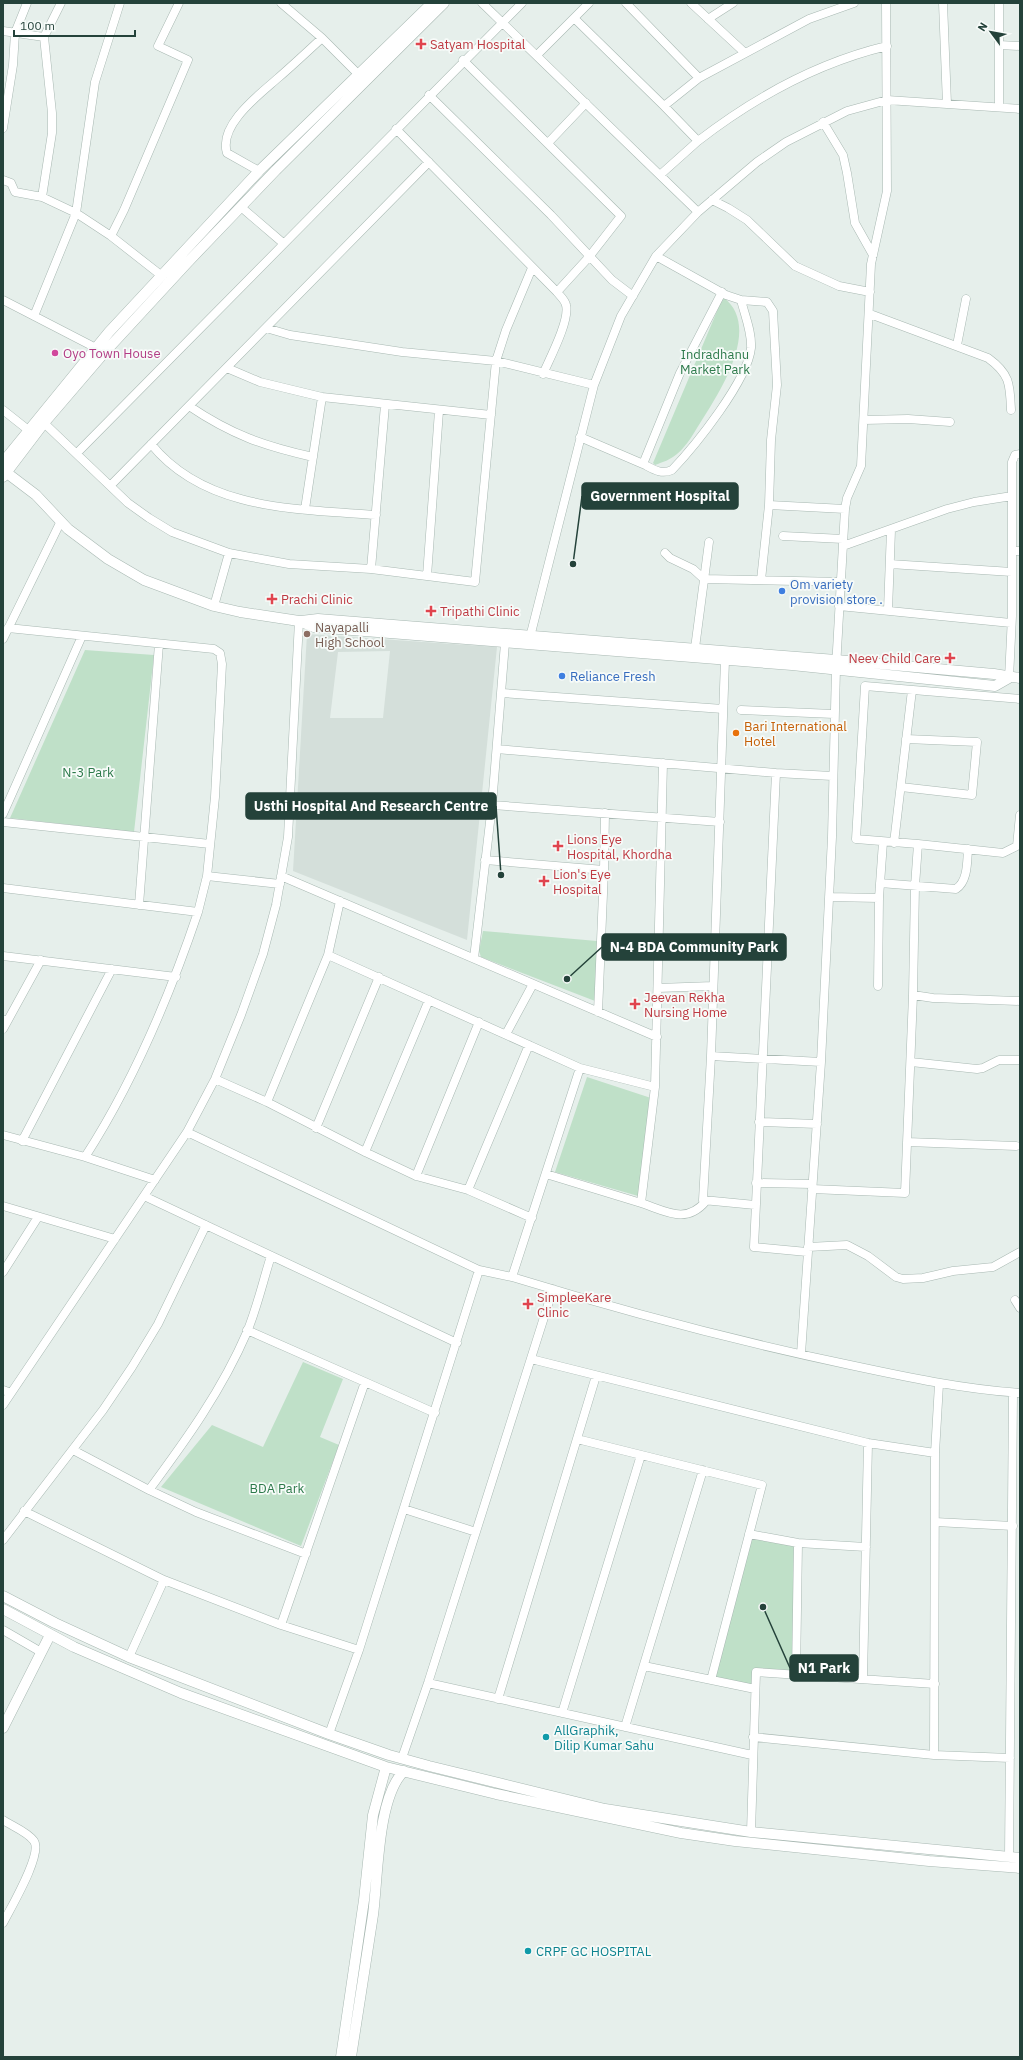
<svg xmlns="http://www.w3.org/2000/svg" width="1023" height="2060" font-family="'IBM Plex Sans',sans-serif">
  <style>
    .built { fill: #d4dfda; fill-rule: evenodd }
    .green { fill: #bfe0c8 }
    .lines { fill: none; stroke-linecap: round; stroke-linejoin: round }
    .minor-casing { stroke: #a8b8b2; stroke-width: 9 }
    .tertiary-casing { stroke: #a8b8b2; stroke-width: 11 }
    .minor { stroke: #fff; stroke-width: 8 }
    .tertiary { stroke: #fff; stroke-width: 10 }
    .health-dot { fill: #e0444e; stroke: #f7fbf9; stroke-width: 1.5 }
    .hotel-dot { fill: #d1479c; stroke: #f7fbf9; stroke-width: 1.5 }
    .shop-dot { fill: #3f7fe0; stroke: #f7fbf9; stroke-width: 1.5 }
    .education-dot { fill: #8d6e63; stroke: #f7fbf9; stroke-width: 1.5 }
    .food-dot { fill: #e8710a; stroke: #f7fbf9; stroke-width: 1.5 }
    .culture-dot { fill: #0f9aa8; stroke: #f7fbf9; stroke-width: 1.5 }
    .labels { text-anchor: middle; dominant-baseline: central; stroke-width: 3.5; stroke-linejoin: round; paint-order: stroke }
    .health-label { font-size: 13px; fill: #be3a42; stroke: #f7fbf9; text-anchor: start }
    .hotel-label { font-size: 13px; fill: #b23c85; stroke: #f7fbf9; text-anchor: start }
    .park-label { font-size: 13px; fill: #2d7a4b; stroke: #f7fbf9 }
    .shop-label { font-size: 13px; fill: #366cbe; stroke: #f7fbf9; text-anchor: start }
    .education-label { font-size: 13px; fill: #785e54; stroke: #f7fbf9; text-anchor: start }
    .food-label { font-size: 13px; fill: #c56008; stroke: #f7fbf9; text-anchor: start }
    .culture-label { font-size: 13px; fill: #0d838f; stroke: #f7fbf9; text-anchor: start }
    .leader { fill: none; stroke: #24423a; stroke-width: 1.5 }
    .callout-dot { fill: #24423a; stroke: #f7fbf9; stroke-width: 1.5 }
    .callout { fill: #24423a; stroke: #24423a; stroke-width: 1.5 }
    .callout-label { font-size: 14px; text-anchor: middle; font-weight: bold; fill: #fff }
  </style>
  <rect width="100%" height="100%" fill="#e6efeb"/>
  <path class="built" d="M307,634l190,13 -30,293 -174,-69zM390,651l-7,67h-53l8,-66z"/>
  <path class="green" d="M723,297c39,29 -2,93 -21,123 -7,11 -15,26 -25,34 -7,6 -14,8 -22,11l-2,-2z
    M85,650l69,5 -20,177 -124,-14z
    M483,931l114,10 -2,60 -114,-44 -2,-6z
    M587,1077l64,21 -13,98 -83,-24z
    M303,1362l40,17 -23,58 19,8 -38,101 -140,-59 51,-62 51,22z
    M749,1534l49,9 -2,131 -40,-2 -1,17 -44,-9z"/>
  <g class="lines">
    <defs>
      <path id="minor" d="M281,3l41,35 36,36
        M482,3l216,209
        M626,3l73,75 110,-59 45,-16
        M691,3l54,50
        M943,3l4,101
        M574,18l90,88
        M708,19l25,-16
        M3,31l41,6
        M999,45l21,1
        M537,55l52,-52
        M463,60l158,156 -32,41 -32,35
        M429,95l122,120 61,65 21,16
        M999,107v-104
        M823,122l20,33 4,18 8,50 18,32
        M3,128l10,-63 2,-32 12,-30
        M396,129l161,163c3,4 8,8 9,13 4,15 -16,53 -23,69
        M698,141c57,-44 118,-78 189,-95
        M548,143l38,-40
        M259,171l-32,-18c-9,-28 33,-59 51,-75 15,-13 30,-27 44,-40
        M660,175l38,-34 -34,-35 35,-28
        M3,180l8,3 4,9 27,5 34,16 -42,103
        M42,197l10,-64v-20l-8,-76 17,-34
        M712,200l16,8 19,12 48,46 44,20 31,6
        M241,207l42,36
        M111,236l-35,-23 19,-131 25,-79
        M656,256l70,39 15,5 26,2 6,9 4,74 -6,55 -2,65 -8,75
        M162,276l-51,-40 13,-26 64,-150 -30,-14 21,-43
        M3,300l93,48
        M870,314l118,44c22,16 22,26 23,52
        M266,328l24,7 112,17 94,9 10,-31 26,-62
        M957,345l9,-46
        M227,368l33,14 62,15 -17,112
        M322,397l169,18
        M189,406c43,29 75,40 124,51
        M3,410l29,23
        M864,420l44,-1 42,3
        M44,423l84,80 21,15 23,14 57,21 60,11 82,5 104,13 21,-221 98,24
        M580,437l63,27 37,-91 42,-81
        M151,444c54,67 147,65 225,71
        M77,453l445,-450
        M643,464c10,5 18,11 29,6 23,-24 76,-90 79,-122 1,-16 -6,-32 -10,-48
        M111,485l318,-323
        M769,505l76,4
        M783,536l60,3
        M843,546l104,-37 27,-7 38,-6
        M1012,551h8
        M665,553l5,5 23,11 11,10 137,3
        M890,564l122,8
        M371,569l14,-164
        M427,576l12,-165
        M214,606l15,-53
        M839,606l172,17
        M888,610l3,-80
        M8,628l206,21 6,4 2,11 -7,133 -8,79 73,8
        M3,639l58,-118
        M529,641l65,-256 27,-69 35,-60 42,-44 59,-50 29,-20 61,-31 40,-11 133,9
        M695,648l14,-106
        M725,660l-14,396 -8,144 52,5
        M1009,678l3,-62v-154l3,-7 5,-1
        M502,693l221,16
        M741,710l93,4
        M497,749l279,24 56,3
        M663,763l-8,324 -75,-19 -68,209c111,34 224,64 338,88 56,12 112,24 170,28
        M776,773l-22,474 53,5
        M901,787l71,8 5,-53 -71,-3
        M492,805l228,17
        M3,814l79,-178
        M3,822l207,22
        M894,843l18,-153
        M918,844l-62,-5 9,-153 155,13
        M485,860l119,10 1,-57
        M281,876l376,161
        M880,883l76,6c12,-8 11,-27 12,-40
        M3,888l195,24 9,-36
        M829,897l50,1
        M139,905l20,-261
        M328,955l252,113
        M3,956l173,21
        M474,958l18,-153 13,-162
        M878,986l1,-88 4,-56
        M658,988l55,-2
        M913,995l2,-109 3,-42 85,9 14,-7 3,-31
        M598,1012l6,-142
        M8,1020l33,-60
        M3,1029l5,-9h-4
        M506,1034l27,-50
        M711,1056l110,6
        M911,1062l66,7 6,-1 16,-8h21
        M215,1079l52,23 98,50 51,24 52,14 64,28
        M267,1102l61,-147 12,-54
        M759,1122l58,2
        M316,1128l63,-151
        M187,1132l292,138 33,7
        M3,1135l82,22
        M22,1141l90,-172
        M907,1142l109,4
        M365,1152l64,-152
        M546,1174l95,29 14,-116
        M416,1176l63,-154
        M155,1180l-70,-23c49,-76 84,-159 113,-245
        M756,1183l56,1
        M812,1189l93,4 8,-198 20,3 87,3
        M468,1190l61,-145
        M144,1196l313,147
        M641,1203c25,8 45,22 65,-2
        M3,1206l112,33
        M808,1247l39,-2 21,11 28,21 7,2 20,-1 30,-7 40,-4 27,-15
        M3,1272l35,-55
        M1015,1300l5,8
        M247,1330l118,52
        M801,1354l20,-292 11,-225 4,-169 9,-159 2,-11 14,-32 10,-202 16,-73 -1,-188
        M531,1359l337,84 67,10
        M3,1390l8,3
        M3,1405l184,-273 28,-53 26,-64 22,-61 13,-49 12,-68 11,-216
        M577,1439l185,46 -51,195
        M73,1450l76,40c37,-50 73,-100 98,-158 10,-24 16,-51 24,-76
        M149,1490l47,22 110,42
        M404,1509l72,23
        M24,1511l140,69 117,45 78,25
        M935,1522l78,4
        M749,1534l49,9 68,4
        M3,1540l100,-130 29,-43 26,-43 48,-99
        M281,1625l84,-243 70,31
        M3,1630l38,22
        M129,1657l35,-77
        M644,1666l111,23
        M796,1674l2,-131
        M863,1679l5,-236
        M428,1683l324,72
        M498,1699l98,-323
        M562,1713l79,-258
        M625,1727l78,-257
        M329,1734l30,-84 120,-380
        M753,1737l181,18 76,3
        M934,1755l1,-302 4,-69
        M402,1758l26,-75 125,-394
        M3,1820c9,6 25,12 31,21 9,13 -24,68 -31,82
        M751,1832l5,-160 179,12
        M1009,1857l4,-464"/>
      <path id="tertiary" d="M3,462l106,-130 68,-73 82,-88 173,-168
        M3,470l33,25 32,34 40,30 36,21 70,26 26,6 59,9 15,6 478,38 203,21 14,-8
        M3,477l41,-54 60,-70 83,-90 89,-93 168,-167
        M301,621l17,-2 518,41 158,14 26,4
        M3,1596l52,27 74,34 200,77 60,21 40,11 176,43 146,23 269,26
        M3,1609l71,38 107,46 205,74 110,27 185,39 54,8 194,20 91,7
        M3,1728l47,-93
        M341,2057l23,-157 9,-85 13,-48
        M351,2057c7,-47 15,-95 22,-142 5,-37 4,-118 31,-144"/>
    </defs>
    <use href="#minor" class="minor-casing"/>
    <use href="#tertiary" class="tertiary-casing"/>
    <use href="#minor" class="minor"/>
    <use href="#tertiary" class="tertiary"/>
  </g>
  <g class="health-dot">
    <path d="M419 38h4v4h4v4h-4v4h-4v-4h-4v-4h4z"/>
    <path d="M270 593h4v4h4v4h-4v4h-4v-4h-4v-4h4z"/>
    <path d="M429 605h4v4h4v4h-4v4h-4v-4h-4v-4h4z"/>
    <path d="M948 652h4v4h4v4h-4v4h-4v-4h-4v-4h4z"/>
    <path d="M556 840h4v4h4v4h-4v4h-4v-4h-4v-4h4z"/>
    <path d="M542 875h4v4h4v4h-4v4h-4v-4h-4v-4h4z"/>
    <path d="M633 998h4v4h4v4h-4v4h-4v-4h-4v-4h4z"/>
    <path d="M526 1298h4v4h4v4h-4v4h-4v-4h-4v-4h4z"/>
  </g>
  <circle class="hotel-dot" cx="55" cy="353" r="4"/>
  <g class="shop-dot">
    <circle cx="782" cy="591" r="4"/>
    <circle cx="562" cy="676" r="4"/>
  </g>
  <circle class="education-dot" cx="307" cy="634" r="4"/>
  <circle class="food-dot" cx="736" cy="733" r="4"/>
  <g class="culture-dot">
    <circle cx="546" cy="1737" r="4"/>
    <circle cx="528" cy="1951" r="4"/>
  </g>
  <g class="labels">
    <g class="health-label">
      <text x="430" y="44">Satyam Hospital</text>
      <text x="281" y="599">Prachi Clinic</text>
      <text x="440" y="611">Tripathi Clinic</text>
      <text x="941" y="658" text-anchor="end">Neev Child Care</text>
      <text x="567" y="839">Lions Eye<tspan x="567" dy="15">Hospital, Khordha</tspan></text>
      <text x="553" y="874">Lion's Eye<tspan x="553" dy="15">Hospital</tspan></text>
      <text x="644" y="997">Jeevan Rekha<tspan x="644" dy="15">Nursing Home</tspan></text>
      <text x="537" y="1297">SimpleeKare<tspan x="537" dy="15">Clinic</tspan></text>
    </g>
    <g class="hotel-label">
      <text x="63" y="353">Oyo Town House</text>
    </g>
    <g class="park-label">
      <text x="715" y="354">Indradhanu<tspan x="715" dy="15">Market Park</tspan></text>
      <text x="88" y="772">N-3 Park</text>
      <text x="277" y="1488">BDA Park</text>
    </g>
    <g class="shop-label">
      <text x="790" y="584">Om variety<tspan x="790" dy="15">provision store .</tspan></text>
      <text x="570" y="676">Reliance Fresh</text>
    </g>
    <g class="education-label">
      <text x="315" y="627">Nayapalli<tspan x="315" dy="15">High School</tspan></text>
    </g>
    <g class="food-label">
      <text x="744" y="726">Bari International<tspan x="744" dy="15">Hotel</tspan></text>
    </g>
    <g class="culture-label">
      <text x="554" y="1730">AllGraphik,<tspan x="554" dy="15">Dilip Kumar Sahu</tspan></text>
      <text x="536" y="1951">CRPF GC HOSPITAL</text>
    </g>
  </g>
  <path class="leader" d="M573 564L582 496M501 875L496 806M567 979L602 947M763 1607L790 1668"/>
  <g class="callout-dot">
    <circle cx="573" cy="564" r="4"/>
    <circle cx="501" cy="875" r="4"/>
    <circle cx="567" cy="979" r="4"/>
    <circle cx="763" cy="1607" r="4"/>
  </g>
  <g class="callout">
    <rect x="582" y="483" width="156" height="26" rx="4"/>
    <rect x="246" y="793" width="250" height="26" rx="4"/>
    <rect x="602" y="934" width="184" height="26" rx="4"/>
    <rect x="790" y="1655" width="68" height="26" rx="4"/>
  </g>
  <g class="callout-label">
    <text x="660" y="501">Government Hospital</text>
    <text x="371" y="811">Usthi Hospital And Research Centre</text>
    <text x="694" y="952">N-4 BDA Community Park</text>
    <text x="824" y="1673">N1 Park</text>
  </g>
  <rect width="1023" height="2060" fill="none" stroke="#24423a" stroke-width="8"/>
  <g transform="translate(991 32) rotate(302)" stroke="#f7fbf9" stroke-width="3" paint-order="stroke">
  <path d="M0-3L7 15L0 10L-7 15Z" fill="#24423a"/>
  <text y="-6" font-size="11" font-weight="bold" text-anchor="middle" fill="#24423a">N</text>
  </g>
  <path d="M14 30v6h121v-6" fill="none" stroke="#24423a" stroke-width="2"/>
  <text x="20" y="30" font-size="12" fill="#24423a" stroke="#f7fbf9" stroke-width="3" paint-order="stroke">100 m</text>
</svg>
